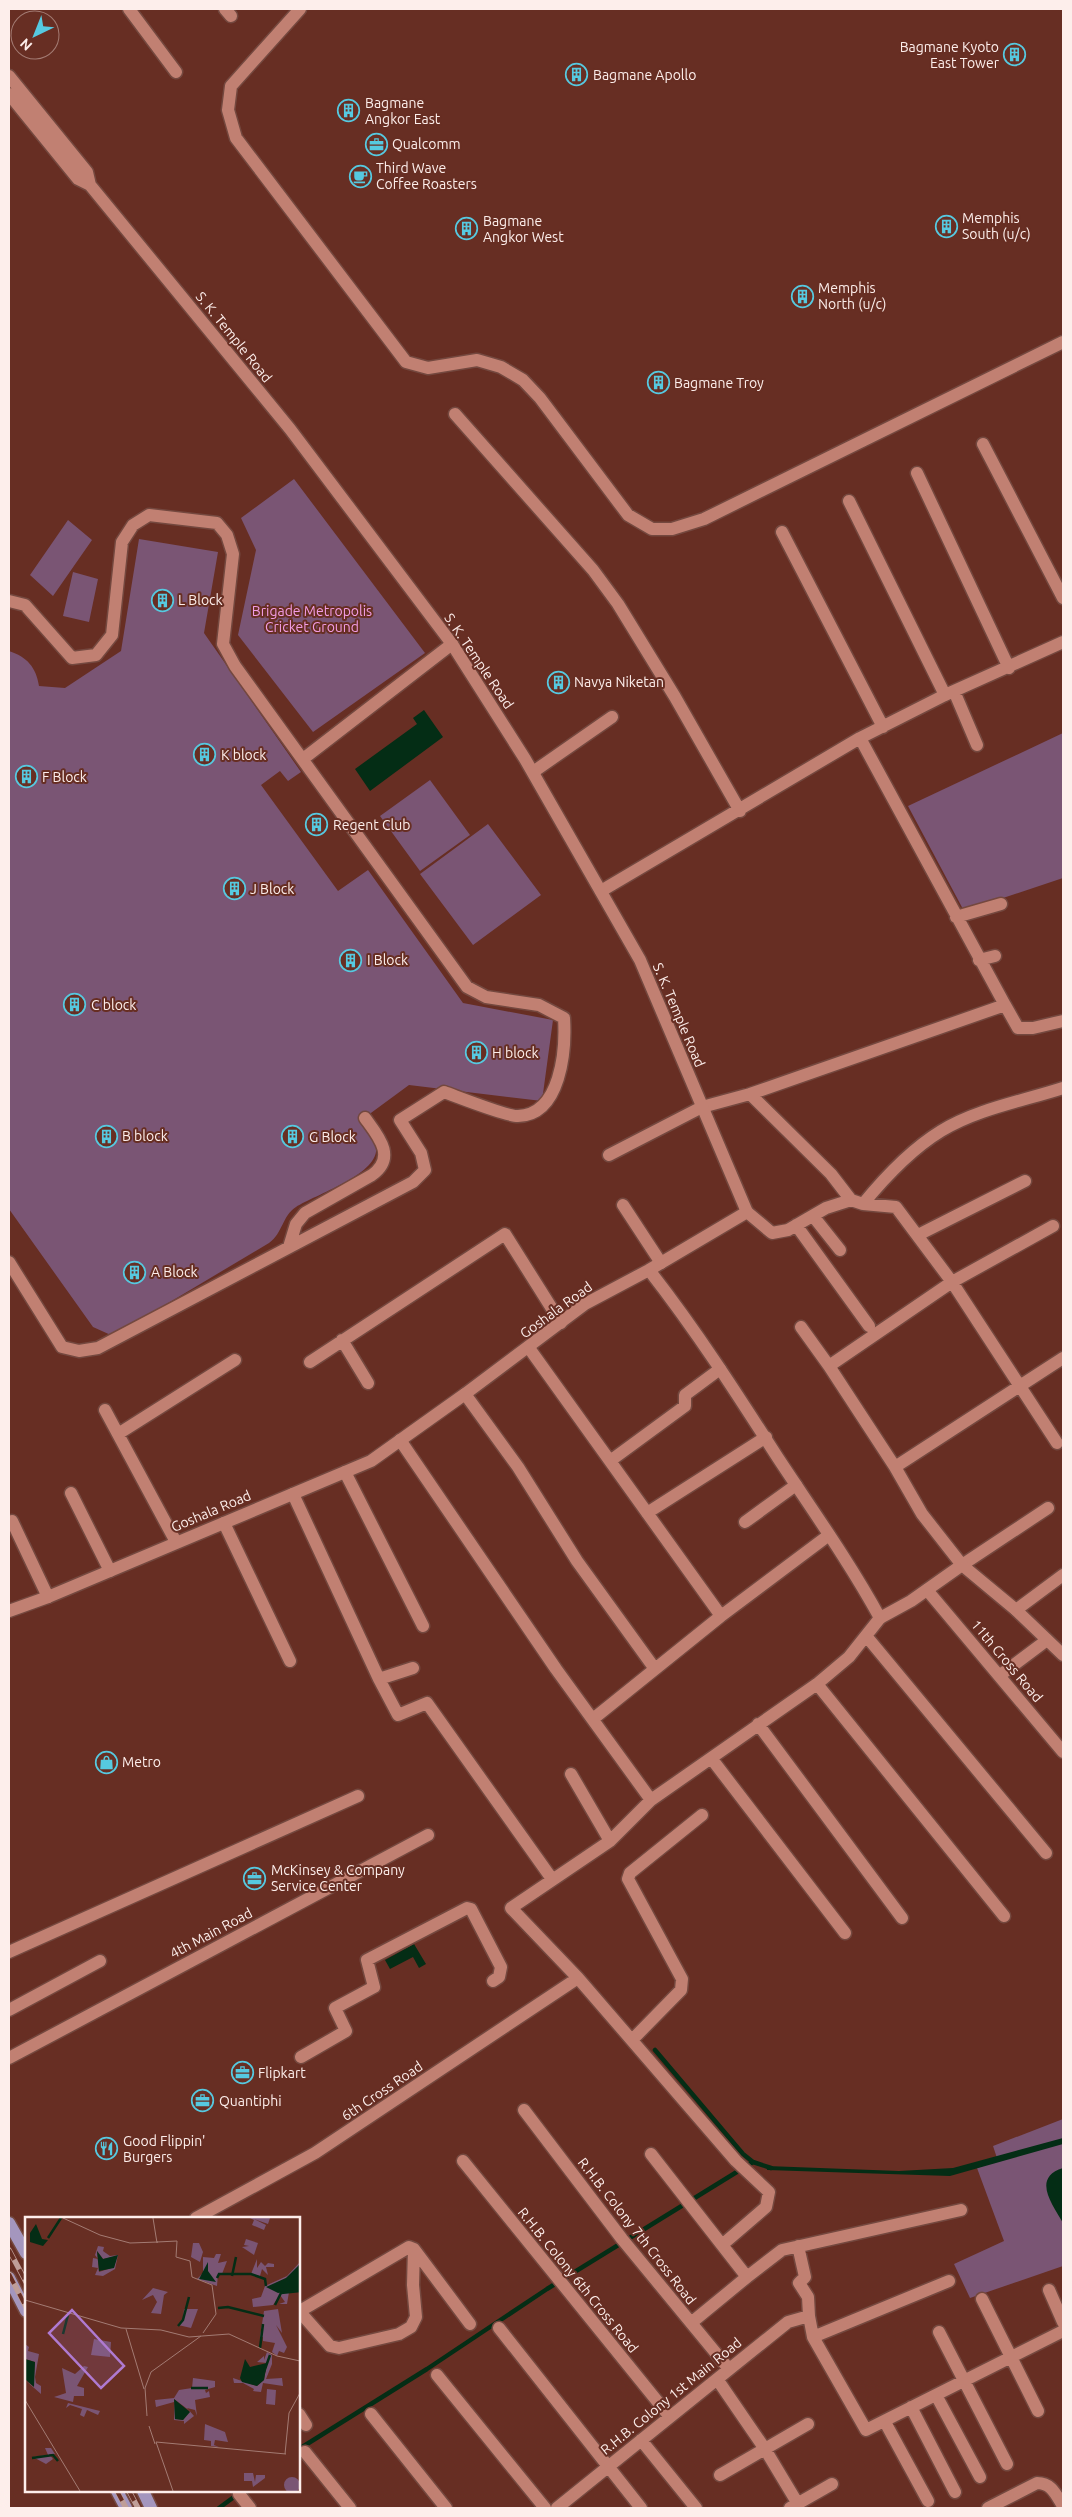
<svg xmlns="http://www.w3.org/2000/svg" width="1072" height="2517" font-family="Ubuntu,sans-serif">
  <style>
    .green { fill: #7a5574 }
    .water { fill: #042d15 }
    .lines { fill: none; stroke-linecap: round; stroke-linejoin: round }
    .stream { stroke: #042d15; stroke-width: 4.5 }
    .street-casing { stroke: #74483f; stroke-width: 15 }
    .secondary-casing { stroke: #74483f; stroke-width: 15 }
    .primary-casing { stroke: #74483f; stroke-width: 15 }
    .street { stroke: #c18072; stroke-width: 12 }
    .secondary { stroke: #c18072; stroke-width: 12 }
    .primary { stroke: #a496be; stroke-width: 12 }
    .rail-casing { stroke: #bf9e98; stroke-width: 5.5 }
    .rail { stroke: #672e23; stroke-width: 4; stroke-dasharray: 11; stroke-linecap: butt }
    .labels { text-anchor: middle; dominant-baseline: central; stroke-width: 4; stroke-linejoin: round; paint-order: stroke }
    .poi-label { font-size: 14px; fill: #fdeeeb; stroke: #672e23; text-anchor: start }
    .street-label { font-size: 14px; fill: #fdeeeb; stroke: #672e23 }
    .park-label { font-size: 14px; fill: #f29de5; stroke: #672e23 }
    .inset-river { fill: none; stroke: #042d15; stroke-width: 2.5 }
    .inset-road { fill: none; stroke: #a37b73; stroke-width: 1 }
    .view { fill: #af7ad1; fill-opacity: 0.15; stroke: #af7ad1; stroke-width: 2.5 }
    .inset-edge { fill: none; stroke: #fdeeeb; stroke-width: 2.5 }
  </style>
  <rect width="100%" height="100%" fill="#672e23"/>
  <path class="green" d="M294,479l131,174 -112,79 -75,-97 18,-85 -15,-32z
    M68,520l24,20 -39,56 -23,-21z
    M139,539l79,13 -14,81 97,139 -13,9 -8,-10 -19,14 77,106 30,-21 95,133 90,17 -11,81 -133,-16 -49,36c5,7 15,17 16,26 4,27 -60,47 -80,60 -14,9 -13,26 -27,36l-156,93 -20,-9 -84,-118v-558c18,6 27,16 30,35l26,2 56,-37z
    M73,572l25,7 -9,43 -26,-6z
    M1063,733v145l-99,33 -56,-105z
    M430,780l40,55 -50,36 -40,-55z
    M488,824l53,71 -68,50 -53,-71z
    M1063,2119v147l-93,32 -16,-34 50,-23 -27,-73 21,-7 -5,-15z"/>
  <path class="water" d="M424,710l19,27 -73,54 -15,-22 62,-45 -4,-6z
    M414,1944l12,20 -7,4 -6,-11 -23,12 -5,-9z
    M1063,2138v6l-113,32 -183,-6v-4l132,5 54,-3z
    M1063,2168v55c-10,-18 -32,-45 0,-55z"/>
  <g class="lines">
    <path class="stream" d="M655,2050l88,104 10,8 18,6
      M299,2449l128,-80 120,-80 206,-127
      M219,2508l19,-14"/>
    <defs>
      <path id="street" d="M129,9l47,63
        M225,9l6,7
        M300,9l-69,77 -3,24 8,28 170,224 22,6 49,-8 24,7 22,13 17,18 88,117 24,14h20l32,-10 359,-177
        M455,414l138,156 25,34 57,93 65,114
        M983,444l80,154
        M917,473l92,195
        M849,501l96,194
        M782,532l101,195
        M9,601l16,4 47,53 24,-3 16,-20 10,-93 11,-17 16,-10 68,8 10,12 6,19 -10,90 12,22 232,321 19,10 53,8 25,13c2,32 -3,97 -46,98 -10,1 -60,-19 -74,-24l-44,28 21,33 4,17 -12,12 -315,166 -19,3 -17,-4 -53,-85
        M954,691l23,54
        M860,738l145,267
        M303,759l149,-115
        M533,772l79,-55
        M601,891l259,-153 85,-43 118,-53
        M956,917l45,-13
        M979,960l16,-4
        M750,1094l81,80 20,26
        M609,1155l93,-48 48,-13 255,-89 13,23h15l30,-7
        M863,1204c22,-27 47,-54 78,-73 36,-22 82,-30 122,-43
        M623,1205l38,58
        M747,1212l25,21 16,-3 38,-22 25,-8 12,4 33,3 56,75 105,161
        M813,1216l27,34
        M796,1225l73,101
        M1053,1226l-101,56 -123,84 66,101 168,-109
        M918,1235l107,-54
        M289,1247l7,-23 9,-11 67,-38c25,-18 6,-39 -7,-57
        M801,1327l28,39
        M342,1340l26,43
        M529,1348l192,268 108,-81
        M310,1362l195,-128 56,89
        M465,1394l53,73 59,94 78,108
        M105,1410l71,132
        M118,1434l117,-74
        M400,1440l156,229 95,131
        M610,1461l75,-55v-11l35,-26
        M895,1467l27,47 40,51 86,-57
        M345,1472l78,154
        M71,1493l39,78
        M293,1494l86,185 19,36 29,-12 125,176
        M647,1513l119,-76
        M12,1521l36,76
        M745,1522l51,-37
        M224,1523l66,138
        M927,1590l136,162
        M1016,1610l47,-35
        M867,1637l179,216
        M999,1676l48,-36
        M379,1679l34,-11
        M817,1684l187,232
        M593,1719l128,-103
        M758,1724l144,194
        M711,1758l134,175
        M571,1774l39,67
        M9,1952l349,-156
        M9,2010l91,-49
        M632,2040l49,-50 1,-11 -54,-100 2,-6 72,-58
        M301,2057l45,-26 -11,-23 39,-21 -7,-27 100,-52 4,1 30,58 -2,10 -6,4
        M9,2058l419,-223
        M524,2110l98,129 107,130
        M651,2154l71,91
        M463,2161l207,256
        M196,2218l119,-65 263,-175
        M798,2246l7,31 -6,6 9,14 1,19 4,21 53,93 197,-99
        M747,2277l35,-27 179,-40
        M1049,2290l14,32
        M982,2299l56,112
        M299,2311l31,35 9,2 60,-14 12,-7 5,-10 -3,-32 1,-36
        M300,2311l109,-64 5,2 56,75
        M691,2323l56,-46 -25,-32 44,-38 3,-15 -33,-31 -158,-183 -67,-70 99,-67 41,-41 166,-116 32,-27 31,-39
        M499,2328l142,180
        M939,2332l68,132
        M813,2337l136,-56
        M437,2375l108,133
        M717,2379l48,70 33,55
        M936,2395l44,82
        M911,2407l44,85
        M299,2414l7,11
        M371,2414l75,94
        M885,2422l43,79
        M641,2440l55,68
        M305,2452l45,56
        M720,2475l88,-51
        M239,2494l11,14
        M557,2508l231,-186 21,-6
        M790,2508l42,-24
        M988,2508l49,-25c15,0 19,12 26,23"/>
      <path id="secondary" d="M9,76l78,96 3,13 200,244 162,215 73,115 115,201 107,252 -98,58
        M9,94l69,85 12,6
        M9,1611l39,-14 323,-136 94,-67 120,-90 64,-34c47,60 88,124 129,188 35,53 72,105 102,160l31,-17 51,-36 54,45 47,45"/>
      <path id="primary" d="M9,2223l17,30
        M9,2278l17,33
        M117,2491l9,17
        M143,2491l8,17"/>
    </defs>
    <use href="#street" class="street-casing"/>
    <use href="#secondary" class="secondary-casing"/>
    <use href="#primary" class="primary-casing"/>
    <use href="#street" class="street"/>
    <use href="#secondary" class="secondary"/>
    <use href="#primary" class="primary"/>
    <defs>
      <path id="rail" d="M9,2250l17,32
        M9,2274l17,33
        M117,2491l9,17
        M129,2491l9,17"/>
    </defs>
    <use href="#rail" class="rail-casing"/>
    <use href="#rail" class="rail"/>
  </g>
  <defs>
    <symbol id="building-ring" viewBox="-11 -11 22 22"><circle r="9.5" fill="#672e23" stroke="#56c9e0" stroke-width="1.5"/><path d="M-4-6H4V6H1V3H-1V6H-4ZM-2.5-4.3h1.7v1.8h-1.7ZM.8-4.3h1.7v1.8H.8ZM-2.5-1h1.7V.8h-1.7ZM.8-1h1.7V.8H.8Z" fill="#56c9e0"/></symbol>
    <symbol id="office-ring" viewBox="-11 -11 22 22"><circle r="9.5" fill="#672e23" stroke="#56c9e0" stroke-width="1.5"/><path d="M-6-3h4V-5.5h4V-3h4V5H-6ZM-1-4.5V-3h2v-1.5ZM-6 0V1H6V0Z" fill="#56c9e0"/></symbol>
    <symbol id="cafe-ring" viewBox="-11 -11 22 22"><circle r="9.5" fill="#672e23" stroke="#56c9e0" stroke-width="1.5"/><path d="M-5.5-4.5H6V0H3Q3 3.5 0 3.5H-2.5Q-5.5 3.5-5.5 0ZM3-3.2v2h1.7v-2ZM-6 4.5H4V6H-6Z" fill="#56c9e0"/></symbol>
    <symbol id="shop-ring" viewBox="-11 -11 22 22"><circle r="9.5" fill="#672e23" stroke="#56c9e0" stroke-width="1.5"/><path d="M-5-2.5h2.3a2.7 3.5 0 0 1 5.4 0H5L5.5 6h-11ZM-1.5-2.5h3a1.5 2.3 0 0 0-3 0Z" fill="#56c9e0"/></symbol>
    <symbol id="restaurant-ring" viewBox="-11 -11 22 22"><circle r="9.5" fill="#672e23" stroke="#56c9e0" stroke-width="1.5"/><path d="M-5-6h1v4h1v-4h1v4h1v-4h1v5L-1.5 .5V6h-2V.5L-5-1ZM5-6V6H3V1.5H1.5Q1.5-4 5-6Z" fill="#56c9e0"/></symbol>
  </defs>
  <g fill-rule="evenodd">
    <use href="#building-ring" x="1002" y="42" width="25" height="25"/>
    <use href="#building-ring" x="564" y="62" width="25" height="25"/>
    <use href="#building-ring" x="336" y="98" width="25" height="25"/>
    <use href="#office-ring" x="364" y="132" width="25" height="25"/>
    <use href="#cafe-ring" x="348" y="164" width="25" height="25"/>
    <use href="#building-ring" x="934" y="214" width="25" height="25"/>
    <use href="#building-ring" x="454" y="216" width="25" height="25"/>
    <use href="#building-ring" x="790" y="284" width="25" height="25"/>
    <use href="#building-ring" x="646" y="370" width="25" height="25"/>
    <use href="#building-ring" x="150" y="588" width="25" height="25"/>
    <use href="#building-ring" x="546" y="670" width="25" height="25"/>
    <use href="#building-ring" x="192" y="742" width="25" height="25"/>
    <use href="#building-ring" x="14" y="764" width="25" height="25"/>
    <use href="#building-ring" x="304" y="812" width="25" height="25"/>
    <use href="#building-ring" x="222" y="876" width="25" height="25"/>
    <use href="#building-ring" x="338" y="948" width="25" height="25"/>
    <use href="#building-ring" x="62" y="992" width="25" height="25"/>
    <use href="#building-ring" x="464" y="1040" width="25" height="25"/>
    <use href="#building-ring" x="94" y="1124" width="25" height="25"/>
    <use href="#building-ring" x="280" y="1124" width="25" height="25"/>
    <use href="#building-ring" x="122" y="1260" width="25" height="25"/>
    <use href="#shop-ring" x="94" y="1750" width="25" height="25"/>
    <use href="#office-ring" x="242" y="1866" width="25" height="25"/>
    <use href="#office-ring" x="230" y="2060" width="25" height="25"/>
    <use href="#office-ring" x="190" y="2088" width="25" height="25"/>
    <use href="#restaurant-ring" x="94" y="2136" width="25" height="25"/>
  </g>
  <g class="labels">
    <g class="poi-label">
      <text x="999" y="47" text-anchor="end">Bagmane Kyoto<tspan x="999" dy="16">East Tower</tspan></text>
      <text x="593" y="75">Bagmane Apollo</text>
      <text x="365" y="103">Bagmane<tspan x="365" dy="16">Angkor East</tspan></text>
      <text x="392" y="144">Qualcomm</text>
      <text x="376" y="168">Third Wave<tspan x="376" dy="16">Coffee Roasters</tspan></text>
      <text x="962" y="218">Memphis<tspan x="962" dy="16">South (u/c)</tspan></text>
      <text x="483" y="221">Bagmane<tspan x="483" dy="16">Angkor West</tspan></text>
      <text x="818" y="288">Memphis<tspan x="818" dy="16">North (u/c)</tspan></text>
      <text x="674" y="383">Bagmane Troy</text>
      <text x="178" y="600">L Block</text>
      <text x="574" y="682">Navya Niketan</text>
      <text x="221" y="755">K block</text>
      <text x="42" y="777">F Block</text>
      <text x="333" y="825">Regent Club</text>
      <text x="250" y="889">J Block</text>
      <text x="367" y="960">I Block</text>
      <text x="91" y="1005">C block</text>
      <text x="492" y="1053">H block</text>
      <text x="122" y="1136">B block</text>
      <text x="309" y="1137">G Block</text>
      <text x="151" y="1272">A Block</text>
      <text x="122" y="1762">Metro</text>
      <text x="271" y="1870">McKinsey &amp; Company<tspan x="271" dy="16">Service Center</tspan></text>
      <text x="258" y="2073">Flipkart</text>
      <text x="219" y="2101">Quantiphi</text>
      <text x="123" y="2141">Good Flippin'<tspan x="123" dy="16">Burgers</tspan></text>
    </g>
    <g class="street-label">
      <text transform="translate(234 337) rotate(51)">S. K. Temple Road</text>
      <text transform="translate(479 661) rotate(56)">S. K. Temple Road</text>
      <text transform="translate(679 1015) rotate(67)">S. K. Temple Road</text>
      <text transform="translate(556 1310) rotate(-36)">Goshala Road</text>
      <text transform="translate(211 1511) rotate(-23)">Goshala Road</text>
      <text transform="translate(1007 1661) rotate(50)">11th Cross Road</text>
      <text transform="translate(211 1933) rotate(-28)">4th Main Road</text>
      <text transform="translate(382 2091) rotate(-34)">6th Cross Road</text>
      <text transform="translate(637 2231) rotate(52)">R.H.B. Colony 7th Cross Road</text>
      <text transform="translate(578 2280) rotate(51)">R.H.B. Colony 6th Cross Road</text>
      <text transform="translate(671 2396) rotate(-39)">R.H.B. Colony 1st Main Road</text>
    </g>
    <g class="park-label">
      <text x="312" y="611">Brigade Metropolis<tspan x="312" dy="16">Cricket Ground</tspan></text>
    </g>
  </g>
  <g transform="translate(25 2217)">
    <rect width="275" height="275" fill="#672e23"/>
    <path d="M225,1h20l-2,6 -14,-5 12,6 -2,5 -12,-5 2,-5zM221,22l12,4 -4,12 -12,-8 7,-1 -5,-1zM168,26h6l4,9 -3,10 -9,-5zM73,29l6,1 -1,4 7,5 8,-1 -3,14 -12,7 -8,-1 3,-7 -6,-1 1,-9 5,1 -3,-4zM72,34l6,8 14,-3 -3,11 -15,5zM191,37h5l-3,9 9,-2 -5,13h-4l-1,12 -20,-7 6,-6v-16l11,1zM232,42v9l4,-6 4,4 3,-3 6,1v3h-8l2,8 -6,-6 -2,7 -9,-2zM275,45l-3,7 -11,9 -10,5 6,9h18h-11l-2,12h-8l6,-2 -5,-7 -7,10 -20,2 -1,-8 9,-2 4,-11 22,-10zM128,71l15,4 -4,3 -3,19 -10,-1 6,-11 -4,-7 -11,5zM159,92h14l-7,19 -13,-3 5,-5zM253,92l4,24 -6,-8 11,22 -3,6 -5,-2 -2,5 -5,-4 3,-9 -12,-2v-4h-3l4,-26zM69,122l17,3 -1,15 -19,-2zM0,127l4,3 -1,4 11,3 -4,23 1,6 5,3v8l-16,-14 8,6 2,-24 -10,-3zM242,135l5,3v9l-6,15 16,-1 1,8 -20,-3 -2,9 -8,-1 1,-2 -11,-6h-9l-1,-5 24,8 7,-6 3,-17 -10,-1 7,-6v4zM59,149l4,1 -11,19 7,2v8h-10l-1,6 -19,-5 12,-4 -4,-25 13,6zM168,161l22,3v6l-10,3 1,3 3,-2 1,6 -15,3 2,16 -2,-6 -8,-2 7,8 -10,8v-3l-10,-1v-18l-18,5 -1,-7 19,-2 5,-8 13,-2zM149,182l16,12 -7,9 -8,-1zM242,172l9,1 -1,15 -9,-1zM43,186l32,8 -2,4 -11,-5 -3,7 -4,-2 2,-6 -12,-4 -4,3zM180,207l20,8 3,10 -13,-2 -1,5 5,2 -8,-1v-5l-7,-1zM20,231h6l4,6h-6l4,5 -7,5 -13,-7 15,-2zM219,256h9l2,9 1,-7h9v3l-12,9 -1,-6h-8zM259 268a8 8 0 1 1 16 0a8 8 0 1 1-16 0Z" fill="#7a5574" fill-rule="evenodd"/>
    <path d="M11,7l6,15 6,1 -5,6 -13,-4v-9zM72,34l6,8 15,-4 -4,13 -15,3zM183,45v9l8,11 -17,-3zM275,47v26l-22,3 -12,-6 20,-9zM0,142l10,3 -1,25 -9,-8zM220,142l5,8 17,-4 -3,17 -7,6 -15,-4 -2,-4zM149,182l16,13 -7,8 -8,-1z" fill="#042d15"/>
    <path class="inset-river" d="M23,21l13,-20M207,59l4,-19M192,61l2,-4h32l14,5 1,7M250,88l6,-12 19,-2M193,91l10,-1 36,9M153,109l5,-6 6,-23M38,117l5,-19M235,131l3,-24M239,155l6,-17M166,171h17M7,241l21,-3 5,6"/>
    <path class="inset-road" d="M38,1l37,17 30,8 28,-1M128,1l4,25M132,25l20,-1 -1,16 14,4 2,16 20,8 4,29 -13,19M0,83l96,28 40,2 28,7 40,-3 48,22 23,5M101,112l18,60M0,183l55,91M122,199l-2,-28 6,-16 50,-36M124,209l6,18M260,237l4,-41 11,-20M148,274l-17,-49 130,12"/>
    <path class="view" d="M47,93l52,56 -23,22 -52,-55z"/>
    <rect width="275" height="275" class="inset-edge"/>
  </g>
  <rect width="1072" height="2517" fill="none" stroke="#fdeeeb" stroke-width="20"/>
  <g transform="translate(35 35) rotate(223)"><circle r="24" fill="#672e23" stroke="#a37b73"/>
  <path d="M0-4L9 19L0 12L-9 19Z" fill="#56c9e0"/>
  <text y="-8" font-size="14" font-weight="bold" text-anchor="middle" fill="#fdeeeb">N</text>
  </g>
</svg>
